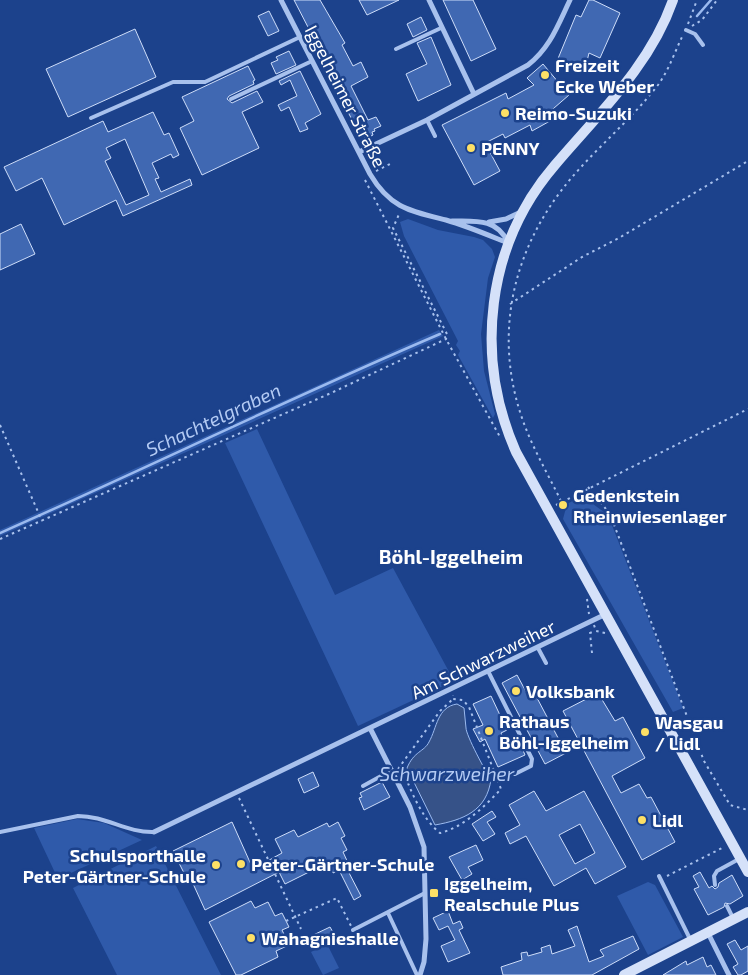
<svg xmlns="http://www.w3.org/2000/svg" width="748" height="975" font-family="'Exo 2',sans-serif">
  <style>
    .green { fill: #2f5aaa }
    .water { fill: #365288; stroke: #9bbaef }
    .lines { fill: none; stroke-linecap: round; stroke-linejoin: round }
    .stream { stroke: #9bbaef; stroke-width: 2.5 }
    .building { fill: #4068b2; stroke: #ceddf9; fill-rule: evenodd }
    .path { stroke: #a8c1ed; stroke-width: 2; stroke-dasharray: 2.5 4; stroke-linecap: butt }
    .lane { stroke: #a8c1ed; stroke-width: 4 }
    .street { stroke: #a8c1ed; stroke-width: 5 }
    .secondary { stroke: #d5e1f9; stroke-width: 10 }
    .poi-dot { fill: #fde066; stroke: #1c428c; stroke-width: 2 }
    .labels { text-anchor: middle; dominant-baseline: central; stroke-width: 5; stroke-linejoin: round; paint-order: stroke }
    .poi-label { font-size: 18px; font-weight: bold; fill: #fff; stroke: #1c428c; text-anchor: start }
    .street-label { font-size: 18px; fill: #fff; stroke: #1c428c }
    .water-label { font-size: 19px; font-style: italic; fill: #b4cbf4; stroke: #1c428c }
    .quarter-label { font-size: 20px; font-weight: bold; fill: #fff; stroke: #1c428c }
  </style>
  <rect width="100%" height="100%" fill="#1c428c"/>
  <path class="green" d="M408,219l30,11 36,7 9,3 9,9 3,8 -7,21 -7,56 3,37 11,43 -2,4 -35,-63 2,-4 -4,-6 2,-4 -54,-105 -4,-14z
    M439,330l4,6 -443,200v-6z
    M257,429l78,166 58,-27 61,113 -96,45 -133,-283z
    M582,496l26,19 75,193 -10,4 -110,-193 4,-15z
    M77,819l27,4 38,17 -84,39 -24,-51z
    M156,846l65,129h-104l-44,-87z
    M648,882l7,3 28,52 -35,18 -31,-59z
    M327,944l12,24 -16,7 -12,-23z"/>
  <path class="water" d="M457,704l7,4c1,7 1,13 2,20 0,7 20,45 25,51 -4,32 -28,41 -56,46l-28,-57c7,-17 17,-16 22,-26 8,-14 8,-35 28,-38z"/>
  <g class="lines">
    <path class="stream" d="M697,16l14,-16
      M0,533c147,-65 292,-136 440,-199"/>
  </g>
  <path class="building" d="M294,0h26l25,43 -3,2 11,21 8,-4 7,15 -17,9 17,34 8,-3 5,9 -7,3 1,2 -3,1 1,3 -8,4 -1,-3 -3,1 -39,-75 3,-2z
    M359,0h40l-32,15z
    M443,0h30l23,49 -25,12z
    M589,0h4l27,13 -20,45 -11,-5 -4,16 -28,-8 19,-46 5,2z
    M269,11l10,20 -11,5 -10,-20z
    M421,17l6,13 -14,7 -6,-13z
    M135,29l21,48 -88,40 -22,-48z
    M431,37l20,48 -33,16 -12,-27 21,-10 -10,-21z
    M289,51l7,14 -20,9 -5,-11 7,-3 -2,-3z
    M543,64l26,31 -23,20 4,6 -18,10 -2,-6 -25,13 -2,-4 -18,9 15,28 -26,14 -32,-60 64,-32 2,6 26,-14 -7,-7z
    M248,66l7,14 -2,1 1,3 -25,12 -2,3 5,4 25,-12 6,11 -21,10 17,36 -57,27 -22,-47 14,-7 -12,-24z
    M300,71l21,43 -16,9 3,6 -8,3 -11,-25 -8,4 -3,-6 19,-9 -7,-16 -9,5 -2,-4z
    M153,112l11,23 5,-2 10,22 -6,3 -2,-4 -19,9 7,15 -4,1 6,13 29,-13 2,6 -69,31 -7,-16 -52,25 -22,-47 -26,13 -12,-24 99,-46 5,11zM125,139l24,56 -23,10 -21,-44 6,-3 -5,-10z
    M21,224l14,30 -35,16v-36z
    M517,675l13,24 6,-3 30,57 -21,11 -43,-81z
    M598,693l17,28 8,-4 22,41 -33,18 9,17 18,-9 8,14 4,-1 24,45 -33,18 -79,-149z
    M491,696l16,34 -6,3 6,14 12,-6 6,14 -27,12 -13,-28 -5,3 -7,-13 10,-4 -10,-21z
    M313,772l6,14 -15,7 -6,-14z
    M382,782l8,15 -26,13 -5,-12 3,-1 -2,-4z
    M534,791l12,20 38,-20 42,76 -31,17 -9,-16 -32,18 -28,-50 -16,8 -5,-11 15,-8 -11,-20zM580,824l15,29 -20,11 -16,-29z
    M492,811l4,6 -9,5 8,12 -12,7 -11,-17z
    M232,822l21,47 29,-16 -7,-14 19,-9 4,7 29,-14 2,4 9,-5 7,14 -4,2 6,12 -4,2 6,13 -3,2 15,29 -7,4 -15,-30 -6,3 -3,-6 -7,3 -2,-4 -36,18 -6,-12 -74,38 -15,-33 -3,2 -14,-28z
    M476,845l7,15 -15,7 4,7 -10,6 -13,-23z
    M700,872l9,16 3,-2 3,3 3,-2 1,-4 13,-8 11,21 -13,8 -5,-1 -1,4 -16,8 -14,-26 5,-2 -6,-11z
    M251,901l4,7 13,-6 7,14 7,-3 7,14 -7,3 7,15 -13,6 2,6 -37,18h-5l-27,-53z
    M448,911l5,13 7,-3 3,7 -4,2 11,23 -22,9 -7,-16 14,-6 -7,-14 -9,4 -6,-12z
    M577,926l12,36 15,-6 -4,-6 33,-14 6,13 -47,26h-89l-2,-8 21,-7 -1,-7 6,-1 1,4 14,-4 -1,-4 9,-3 2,9 23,-8 -7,-16z
    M330,927l4,7 -24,11 -3,-7z
    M735,940l6,10 7,-4v25l-7,4h-3l-5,-8 5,-3 -11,-20z
    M703,957l4,10 4,-2 5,10h-53l23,-14 1,4z"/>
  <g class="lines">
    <path class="path" d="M688,24l9,-24
      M692,26l10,-6 15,-20
      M376,171l14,-7
      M365,180l81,159 54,98
      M510,304l72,-47 37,-19 129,-77
      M0,425l42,96
      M588,487l22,27 94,247 26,44 18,5
      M561,501c-14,-29 -31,-57 -41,-89 -26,-82 -6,-164 48,-230 28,-34 63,-62 90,-97 11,-15 17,-34 25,-50
      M556,505l192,-96
      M0,539l331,-146 115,-54 1,-5 -54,-106 7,-16
      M587,599l2,15
      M594,625l2,6 9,2
      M592,653l-2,-20 5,-2
      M543,696l16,-9
      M401,765c8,22 20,53 39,68 24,-6 45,-27 61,-44l-32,-82 -6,-7 -10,-1v-4
      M398,769l42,-58 13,-12
      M239,798l62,131
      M667,876l57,-29
      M286,921l51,-23 14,28"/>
    <path class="lane" d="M686,30l9,4 8,11
      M396,49l45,-21
      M231,99l81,-38
      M91,118l82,-36h32l95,-45
      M427,120l8,16
      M538,648l8,15
      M489,673l43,86 -1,7 -16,8
      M363,786l29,-16
      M0,832l78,-16c28,0 49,17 76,16
      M659,876l31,63
      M715,885l-1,-9 3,-5 22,-12
      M727,906l6,12
      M388,913l29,62
      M353,930l72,-37"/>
    <path class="street" d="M281,0l89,174c20,34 40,37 76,46 21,6 42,15 62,23
      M429,0l45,94
      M359,152l68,-32 101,-55c22,-17 30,-40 42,-65
      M452,221c22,0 46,-3 56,22
      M489,222l17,-3 15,-7
      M370,728l40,79 14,40 2,92 -2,23 -4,13
      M154,832l452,-218
      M708,933l21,42"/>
    <path class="secondary" d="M673,0c-23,66 -74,113 -118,165 -69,80 -81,192 -39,287l232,420
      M624,975l124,-63"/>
  </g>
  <g class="poi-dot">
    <circle cx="545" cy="75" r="5"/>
    <circle cx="505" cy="113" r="5"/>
    <circle cx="471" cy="148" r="5"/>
    <circle cx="563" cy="505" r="5"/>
    <circle cx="516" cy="691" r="5"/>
    <circle cx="489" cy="731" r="5"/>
    <circle cx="645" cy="732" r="5"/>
    <circle cx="642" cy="820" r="5"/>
    <circle cx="241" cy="864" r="5"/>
    <circle cx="216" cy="865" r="5"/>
    <rect x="429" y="888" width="10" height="10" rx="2.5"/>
    <circle cx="251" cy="938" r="5"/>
  </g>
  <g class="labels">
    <g class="poi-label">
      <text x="555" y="65">Freizeit<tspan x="555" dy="21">Ecke Weber</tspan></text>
      <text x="515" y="113">Reimo-Suzuki</text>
      <text x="481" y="148">PENNY</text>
      <text x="573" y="495">Gedenkstein<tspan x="573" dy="21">Rheinwiesenlager</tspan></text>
      <text x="526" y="691">Volksbank</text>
      <text x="499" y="721">Rathaus<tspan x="499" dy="21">Böhl-Iggelheim</tspan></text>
      <text x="655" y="722">Wasgau<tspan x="655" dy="21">/ Lidl</tspan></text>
      <text x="652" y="820">Lidl</text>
      <text x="206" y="855" text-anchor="end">Schulsporthalle<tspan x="206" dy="21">Peter-Gärtner-Schule</tspan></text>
      <text x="251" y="864">Peter-Gärtner-Schule</text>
      <text x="444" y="883">Iggelheim,<tspan x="444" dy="21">Realschule Plus</tspan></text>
      <text x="261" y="938">Wahagnieshalle</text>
    </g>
    <g class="street-label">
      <text transform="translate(346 96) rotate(63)">Iggelheimer Straße</text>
      <text transform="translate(483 659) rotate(-26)">Am Schwarzweiher</text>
    </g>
    <g class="water-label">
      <text transform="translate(213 419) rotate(-25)">Schachtelgraben</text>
      <text x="447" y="773">Schwarzweiher</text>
    </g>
    <g class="quarter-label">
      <text x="451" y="556">Böhl-Iggelheim</text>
    </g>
  </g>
</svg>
